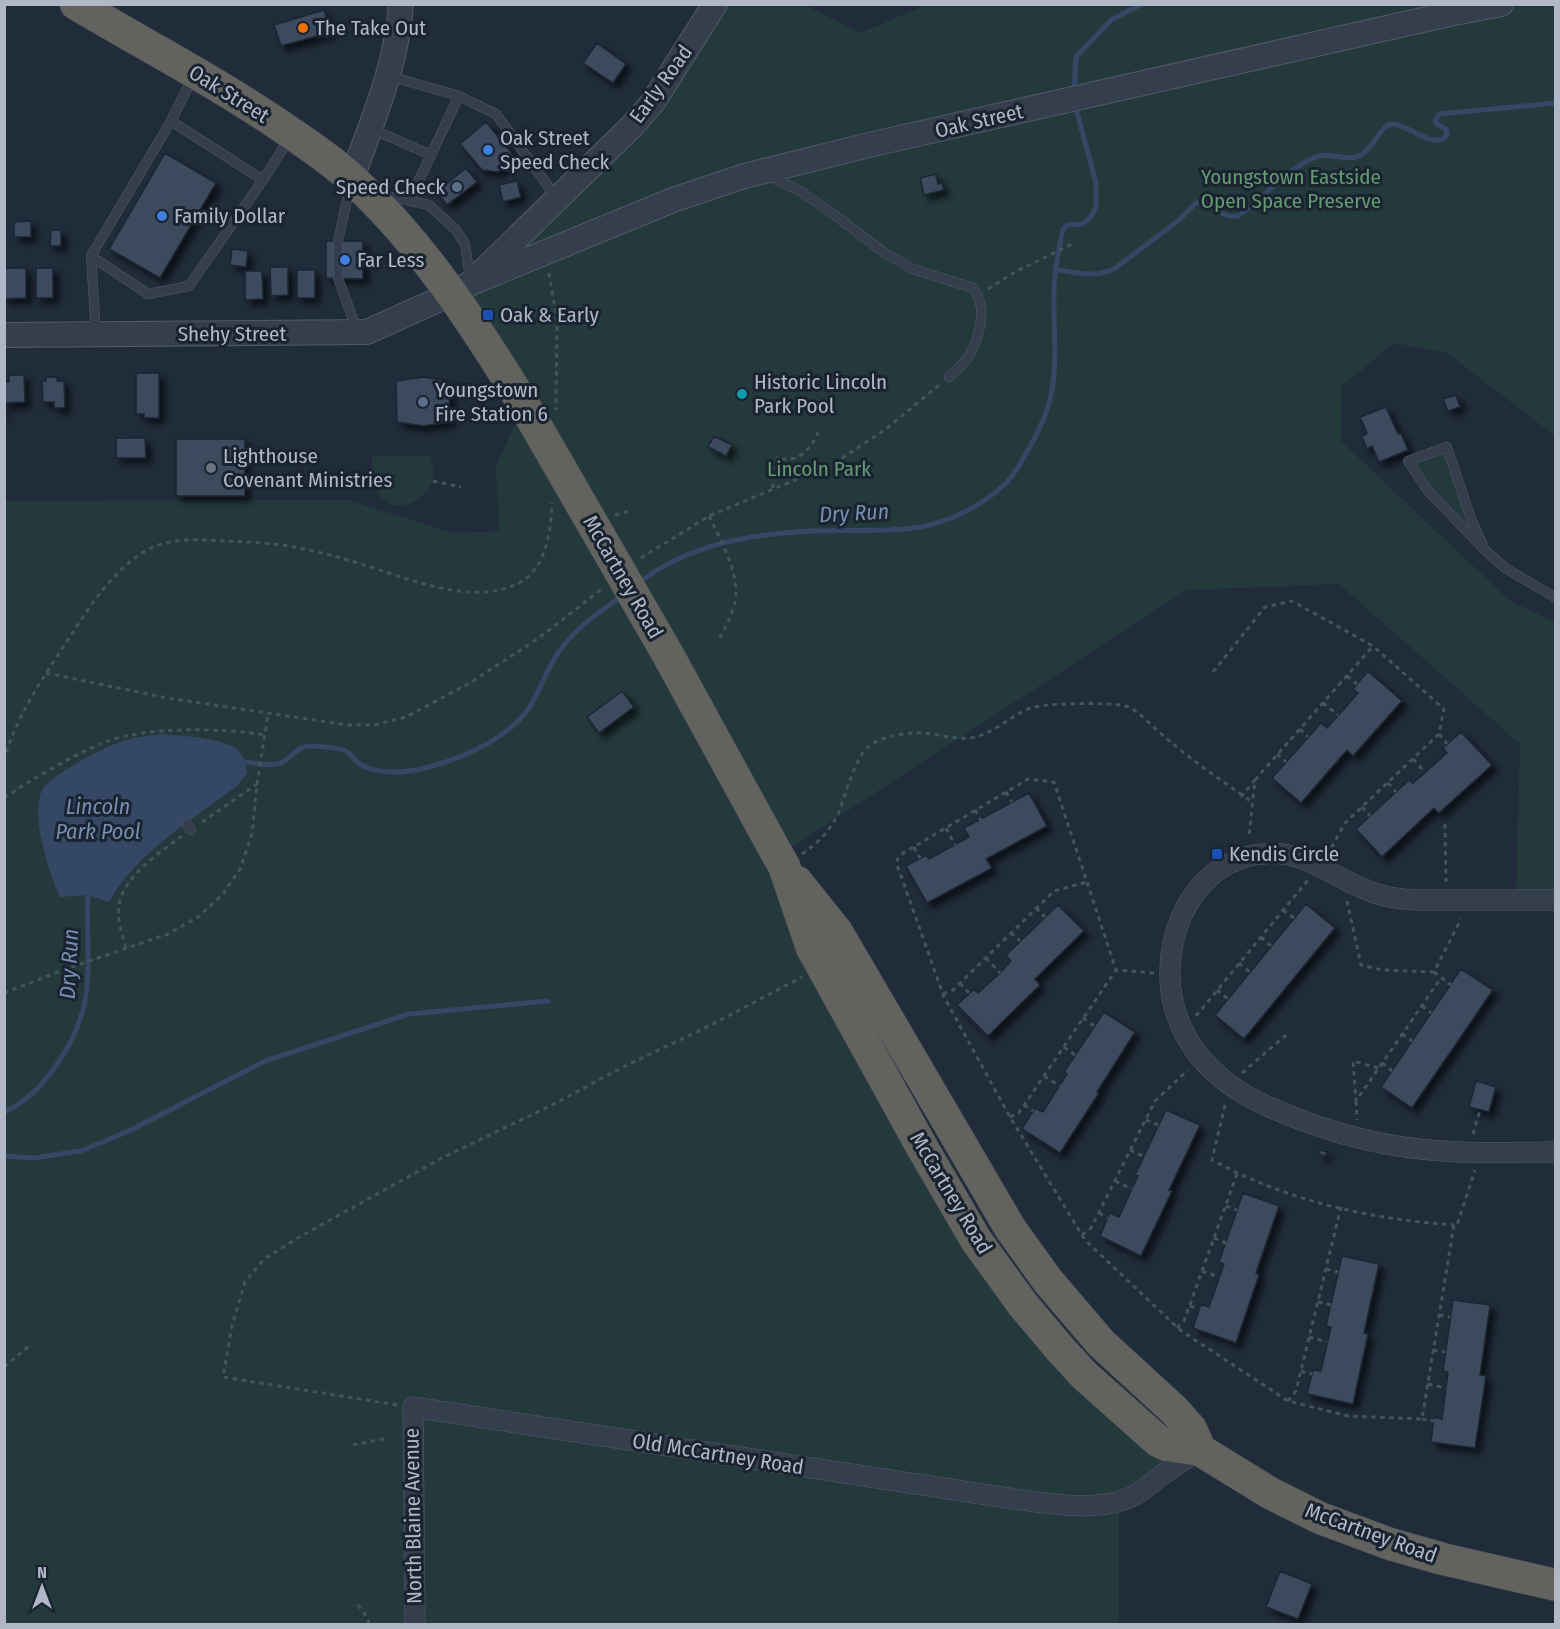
<svg xmlns="http://www.w3.org/2000/svg" width="1560" height="1629" font-family="'Fira Sans Condensed',sans-serif">
  <style>
    .green { fill: #23393c }
    .water { fill: #344764 }
    .lines { fill: none; stroke-linecap: round; stroke-linejoin: round }
    .stream { stroke: #344764; stroke-width: 5 }
    .building { fill: #3c4a5b; stroke: #1c2532; stroke-width: 1.5; filter: url(#shadow) }
    .service-casing { stroke: #535b69; stroke-width: 10 }
    .minor-casing { stroke: #535b69; stroke-width: 21 }
    .tertiary-casing { stroke: #535b69; stroke-width: 26 }
    .trunk-casing { stroke: #404856; stroke-width: 33 }
    .path { stroke: #40565a; stroke-width: 3; stroke-dasharray: 4.5 4.5; stroke-linecap: butt }
    .service { stroke: #353e4c; stroke-width: 9 }
    .minor { stroke: #353e4c; stroke-width: 20 }
    .tertiary { stroke: #353e4c; stroke-width: 24 }
    .trunk { stroke: #62625e; stroke-width: 32 }
    .trunk-bridge-casing { stroke: #404856; stroke-width: 33; stroke-linecap: butt }
    .trunk-bridge { stroke: #62625e; stroke-width: 32 }
    .food-dot { fill: #e8710a; stroke: #1a2330; stroke-width: 2 }
    .shop-dot { fill: #3f7fe0; stroke: #1a2330; stroke-width: 2 }
    .service-dot { fill: #5c6f8a; stroke: #1a2330; stroke-width: 2 }
    .transit-dot { fill: #1a4fb4; stroke: #1a2330; stroke-width: 2 }
    .culture-dot { fill: #0f9aa8; stroke: #1a2330; stroke-width: 2 }
    .worship-dot { fill: #6b7280; stroke: #1a2330; stroke-width: 2 }
    .labels { text-anchor: middle; dominant-baseline: central; stroke-width: 6; stroke-linejoin: round; paint-order: stroke }
    .poi-label { font-size: 21px; fill: #b0b8c8; stroke: #1a2330; text-anchor: start }
    .street-label { font-size: 21px; fill: #b0b8c8; stroke: #1a2330 }
    .park-label { font-size: 21px; fill: #659a72; stroke: #1a2330 }
    .water-label { font-size: 22px; font-style: italic; fill: #768eb2; stroke: #1a2330 }
  </style>
  <defs>
    <filter id="shadow"><feDropShadow dx="5.5" dy="5.5" stdDeviation="3" flood-color="#0009"/></filter>
  </defs>
  <rect width="100%" height="100%" fill="#212c3b"/>
  <path class="green" d="M929,4l626,1v431l-108,-83 -53,-10 -52,43 -1,55 169,160 45,21v278h-39l4,-156 -181,-160 -152,6 -409,266 145,293 161,226 116,75 -81,51v123h-1114l-1,-1123 345,-1 103,33 47,-2 -3,-65 28,-61 -73,-111 180,-167 84,-122h90l55,28z
    M1447,447l38,103 -57,-59 -20,-30z
    M372,456h58c2,8 5,16 3,23 -4,21 -36,37 -52,18 -9,-11 -9,-27 -9,-41z"/>
  <path class="water" d="M161,734c19,2 64,3 78,17 5,6 7,15 8,22l-10,13c-45,34 -101,67 -128,116l-21,-7 -28,2c-11,-24 -30,-82 -18,-107 8,-15 61,-42 78,-48 13,-5 27,-6 41,-8z"/>
  <g class="lines">
    <path class="stream" d="M1074,93l2,-36 35,-37 31,-16
      M1055,269c21,4 39,9 59,0l64,-48 18,-18c19,-2 22,16 42,13 28,-19 45,-45 78,-59 15,-6 30,6 45,-2 13,-7 19,-30 31,-31 15,-1 43,28 55,11l-1,-6 -9,-5 -2,-3 4,-7 117,-11
      M637,584c51,-40 114,-50 176,-53 35,-2 73,2 108,-4 30,-6 62,-22 84,-43 13,-12 34,-53 41,-71 14,-40 7,-80 8,-121 0,-22 5,-42 9,-63l4,-4 15,-1 8,-6 6,-10v-25l-21,-78
      M245,762c10,1 26,5 36,1 13,-6 15,-18 31,-17 10,1 23,1 32,4 6,2 8,8 13,12 8,7 24,10 35,10 41,1 113,-28 137,-64 13,-20 19,-45 35,-63 15,-20 39,-35 59,-50
      M4,1112c22,-10 38,-26 51,-45 45,-62 30,-103 33,-172
      M4,1156l30,2 47,-7 48,-20 136,-70 144,-47 139,-13"/>
  </g>
  <path class="building" d="M324,10l8,22 -51,14 -7,-21z
    M597,43l29,21 -13,19 -30,-20z
    M486,122l29,35 -17,15 -16,-2 -22,-26z
    M165,153l51,30 -56,95 -51,-29z
    M466,168l11,14 -30,23 -10,-13z
    M936,174l2,10 4,-1 2,7 -20,5 -4,-17z
    M517,181l4,16 -18,5 -4,-17z
    M31,221v16h-17v-15z
    M51,230h10v16h-11z
    M326,241h37v38l-37,-1z
    M232,249l16,2 -2,16 -16,-2z
    M270,267h18v28l-17,1z
    M4,268h22v30l-22,1z
    M36,268h17v30h-17z
    M297,270h18v28h-18z
    M245,271h17l1,28 -18,1z
    M136,373h23v45h-15v-4h-8z
    M9,375h15l1,27 -20,1 -1,16v-37h5z
    M46,377h11v4h7l1,27h-11v-6h-11l-1,-21h4z
    M424,377l25,4 1,41 -27,4 -26,-4 -1,-41z
    M1456,395l4,12 -12,4 -5,-12z
    M1386,407l12,27 3,-1 7,17 -29,12 -7,-16 -5,3 -5,-12 5,-4 -7,-16z
    M714,436l18,9 -6,11 -18,-9z
    M116,438h29l1,20h-30z
    M176,439h69v57h-69z
    M1368,671l34,30 -49,55 -6,-6 -46,53 -29,-25 49,-55 6,5 31,-35 -5,-4z
    M622,691l12,16 -35,26 -12,-16z
    M1461,732l31,33 -53,48 -5,-5 -52,49 -26,-28 53,-49 4,3 34,-30 -4,-5z
    M1029,793l18,33 -61,33 6,9 -65,35 -21,-37 20,-11 3,4 40,-22 -5,-9z
    M1306,904l29,24 -91,111 -29,-24z
    M1058,905l26,26 -49,48 5,6 -52,51 -31,-31 17,-16 4,4 22,-20 11,-12 -5,-6z
    M1461,969l32,21 -81,118 -31,-21z
    M1104,1012l31,20 -38,60 2,1 -39,60 -38,-24 13,-21 8,4 24,-38 -3,-2z
    M1476,1081l20,6 -7,25 -20,-5z
    M1166,1110l34,15 -31,65 3,1 -31,65 -41,-20 10,-23 9,4 19,-41 -3,-1z
    M1320,1150l7,2 -1,4 -8,-2z
    M1243,1193l36,13 -23,67 3,2 -23,68 -43,-15 8,-24 8,3 15,-43 -5,-2z
    M1342,1256l37,8 -15,69 4,1 -15,70 -46,-10 6,-24 8,1 10,-44 -5,-1z
    M1453,1300l37,5 -10,70 6,1 -11,72 -44,-6 3,-25 8,2 6,-47 -5,-1z
    M1280,1571l32,13 -14,35 -32,-12z"/>
  <g class="lines">
    <defs>
      <path id="service" d="M389,76l70,20 37,18 60,83
        M372,129l59,26
        M769,176l31,15 32,22 54,41 27,15 60,19c15,18 7,48 -4,68 -5,8 -13,14 -20,21
        M263,180l26,-41
        M350,186l-12,55v37l19,52
        M383,197h10l36,8 27,25 9,14 5,35
        M409,201l50,-105
        M91,256l57,38 41,-8 74,-106 -92,-59
        M96,333l-5,-77 80,-135 22,-44
        M1485,550l-14,-31 -24,-72 -39,14 20,30 57,59 20,18 51,30
        M187,824l4,6"/>
      <path id="minor" d="M1556,900h-141c-16,-1 -33,-3 -48,-10 -38,-14 -61,-41 -105,-36 -79,8 -110,105 -82,170 12,28 34,51 59,67 18,12 41,21 62,29 45,17 93,28 141,31 38,3 76,1 114,1
        M415,1624l-2,-217 595,91c36,5 89,15 123,-1 12,-5 20,-14 30,-21 13,-10 26,-18 39,-26"/>
      <path id="tertiary" d="M352,178c20,-57 45,-112 49,-174
        M479,275l152,-148 22,-25 62,-98
        M4,335l363,-3 84,-38 20,-11 202,-83 71,-24 129,-32 576,-130 52,-10"/>
      <path id="trunk" d="M76,4c71,42 144,80 212,127 22,15 46,31 65,49 69,63 122,145 171,225
        M776,852l8,14 28,82 111,201 53,91 47,65 38,45 23,25 74,66 8,4 34,5 70,43 50,25 70,26 53,15 113,26
        M797,882l40,50 173,296 38,53 53,62 73,67 17,19 9,21"/>
    </defs>
    <use href="#service" class="service-casing"/>
    <use href="#minor" class="minor-casing"/>
    <use href="#tertiary" class="tertiary-casing"/>
    <use href="#trunk" class="trunk-casing"/>
    <path class="path" d="M549,273l8,48 -1,89
      M988,289l27,-17 57,-28
      M433,481l28,6
      M773,488l-1,-18 5,-12c21,6 32,-8 41,-24l-3,-2
      M615,515l15,-4
      M709,516c12,26 31,56 26,86 -3,14 -10,26 -17,39
      M641,558l68,-42 124,-52 53,-35 53,-44
      M1213,672l52,-65 27,-6 81,45 71,63 -5,25 -94,89 -15,27
      M46,673l121,25 181,27h26l32,-8 64,-34 69,-45 64,-50
      M1347,676l10,8
      M1323,703l15,12
      M1300,729l8,8
      M1439,734l8,10
      M1277,754l9,8
      M1413,759l12,13
      M4,761c11,-43 39,-83 63,-120 22,-33 45,-71 80,-91 22,-12 52,-11 76,-9 26,1 55,2 81,8 19,4 38,9 57,15 46,14 111,43 158,19 27,-14 32,-52 33,-80
      M1255,780l118,-134
      M1388,783l8,9
      M1006,792l6,10
      M1241,797l14,-17 -6,56
      M4,798c28,-19 71,-44 101,-56 42,-16 116,-14 160,-7
      M1362,807l8,9
      M975,810l6,10
      M202,822l55,-38
      M1445,824l1,58
      M946,828l9,17
      M914,847l6,11
      M802,854c17,-12 31,-26 38,-45 6,-16 15,-51 28,-62 15,-13 46,-16 66,-13 14,3 21,5 36,4 23,-3 39,-22 61,-30 13,-5 81,-6 95,-2 14,5 27,22 39,31 27,24 58,44 88,66
      M1347,901l14,64 21,5 52,2 27,-53
      M1036,908l9,9
      M1283,910l11,8
      M1011,933l9,8
      M1261,937l10,9
      M126,948c-4,-14 -9,-28 -7,-43 4,-28 41,-53 63,-69
      M986,958l14,15
      M1239,963l11,9
      M1434,972l17,13
      M1154,973l-38,-3 -62,-188 -26,-3 -128,76c-5,7 -3,11 0,18l44,124 66,120 75,123 95,90 108,71 60,15 74,3 32,-194h3l18,-55
      M960,983l9,10
      M1217,990l11,9
      M4,993l59,-23 105,-36 30,-17 25,-23 17,-25 12,-35 5,-50 11,-70
      M943,994l10,-4 101,-99 33,-9
      M1422,1006l9,7
      M1196,1016l112,-136
      M1083,1018l11,8
      M1402,1034l10,7
      M1064,1047l11,8
      M1382,1063l10,8
      M1378,1068l-25,-7 3,40 85,-123
      M1242,1073l44,-38
      M1044,1076l16,10
      M1356,1101l1,19
      M1024,1105l9,6
      M1225,1105l-13,55c76,41 156,59 242,65
      M1010,1117l8,-3 98,-144
      M1146,1120l12,5
      M1473,1134l7,-24
      M1130,1150l13,6
      M1115,1181l17,8
      M1226,1206l11,4
      M1099,1213l9,5
      M1082,1235l9,-7 64,-127 33,-31
      M1214,1238l12,5
      M1326,1269l12,3
      M1202,1271l17,6
      M1318,1302l13,3
      M1190,1306l9,3
      M1439,1315l11,2
      M1177,1328l7,-7 53,-147
      M1309,1337l18,5
      M1433,1350l12,2
      M4,1367l25,-21
      M1301,1371l11,3
      M1428,1384l18,4
      M1288,1401l8,-10 45,-184
      M397,1405l-174,-28 9,-51 13,-44 19,-23 32,-20 146,-81 110,-53 71,-38 86,-41 93,-49
      M1422,1419l12,2
      M353,1445l35,-7
      M358,1605l10,14 1,5"/>
    <use href="#service" class="service"/>
    <use href="#minor" class="minor"/>
    <use href="#tertiary" class="tertiary"/>
    <use href="#trunk" class="trunk"/>
    <defs>
      <path id="trunk-bridge" d="M524,405l143,248 109,199"/>
    </defs>
    <use href="#trunk-bridge" class="trunk-bridge-casing"/>
    <use href="#trunk-bridge" class="trunk-bridge"/>
  </g>
  <circle class="food-dot" cx="303" cy="28" r="6"/>
  <g class="shop-dot">
    <circle cx="488" cy="150" r="6"/>
    <circle cx="162" cy="216" r="6"/>
    <circle cx="345" cy="260" r="6"/>
  </g>
  <g class="service-dot">
    <circle cx="457" cy="187" r="6"/>
    <circle cx="423" cy="402" r="6"/>
  </g>
  <g class="transit-dot">
    <rect x="482" y="309" width="12" height="12" rx="3"/>
    <rect x="1211" y="848" width="12" height="12" rx="3"/>
  </g>
  <circle class="culture-dot" cx="742" cy="394" r="6"/>
  <circle class="worship-dot" cx="211" cy="468" r="6"/>
  <g class="labels">
    <g class="poi-label">
      <text x="315" y="28">The Take Out</text>
      <text x="500" y="138">Oak Street<tspan x="500" dy="24">Speed Check</tspan></text>
      <text x="445" y="187" text-anchor="end">Speed Check</text>
      <text x="174" y="216">Family Dollar</text>
      <text x="357" y="260">Far Less</text>
      <text x="500" y="315">Oak &amp; Early</text>
      <text x="754" y="382">Historic Lincoln<tspan x="754" dy="24">Park Pool</tspan></text>
      <text x="435" y="390">Youngstown<tspan x="435" dy="24">Fire Station 6</tspan></text>
      <text x="223" y="456">Lighthouse<tspan x="223" dy="24">Covenant Ministries</tspan></text>
      <text x="1229" y="854">Kendis Circle</text>
    </g>
    <g class="street-label">
      <text transform="translate(661 84) rotate(-54)">Early Road</text>
      <text transform="translate(229 94) rotate(32)">Oak Street</text>
      <text transform="translate(979 121) rotate(-13)">Oak Street</text>
      <text x="232" y="334">Shehy Street</text>
      <text transform="translate(623 577) rotate(60)">McCartney Road</text>
      <text transform="translate(951 1193) rotate(59)">McCartney Road</text>
      <text transform="translate(718 1454) rotate(9)">Old McCartney Road</text>
      <text transform="translate(413 1516) rotate(-91)">North Blaine Avenue</text>
      <text transform="translate(1371 1533) rotate(20)">McCartney Road</text>
    </g>
    <g class="park-label">
      <text x="1291" y="177">Youngstown Eastside<tspan x="1291" dy="24">Open Space Preserve</tspan></text>
      <text x="819" y="469">Lincoln Park</text>
    </g>
    <g class="water-label">
      <text transform="translate(854 513) rotate(-3)">Dry Run</text>
      <text x="98" y="806">Lincoln<tspan x="98" dy="25">Park Pool</tspan></text>
      <text transform="translate(69 964) rotate(-87)">Dry Run</text>
    </g>
  </g>
  <rect width="1560" height="1629" fill="none" stroke="#b0b8c8" stroke-width="12"/>
  <g transform="translate(42 1587)" stroke="#1a2330" stroke-width="4.5" paint-order="stroke">
  <path d="M0-4.5L10 22L0 15L-10 22Z" fill="#b0b8c8"/>
  <text y="-9" font-size="16" font-weight="bold" text-anchor="middle" fill="#b0b8c8">N</text>
  </g>
</svg>
